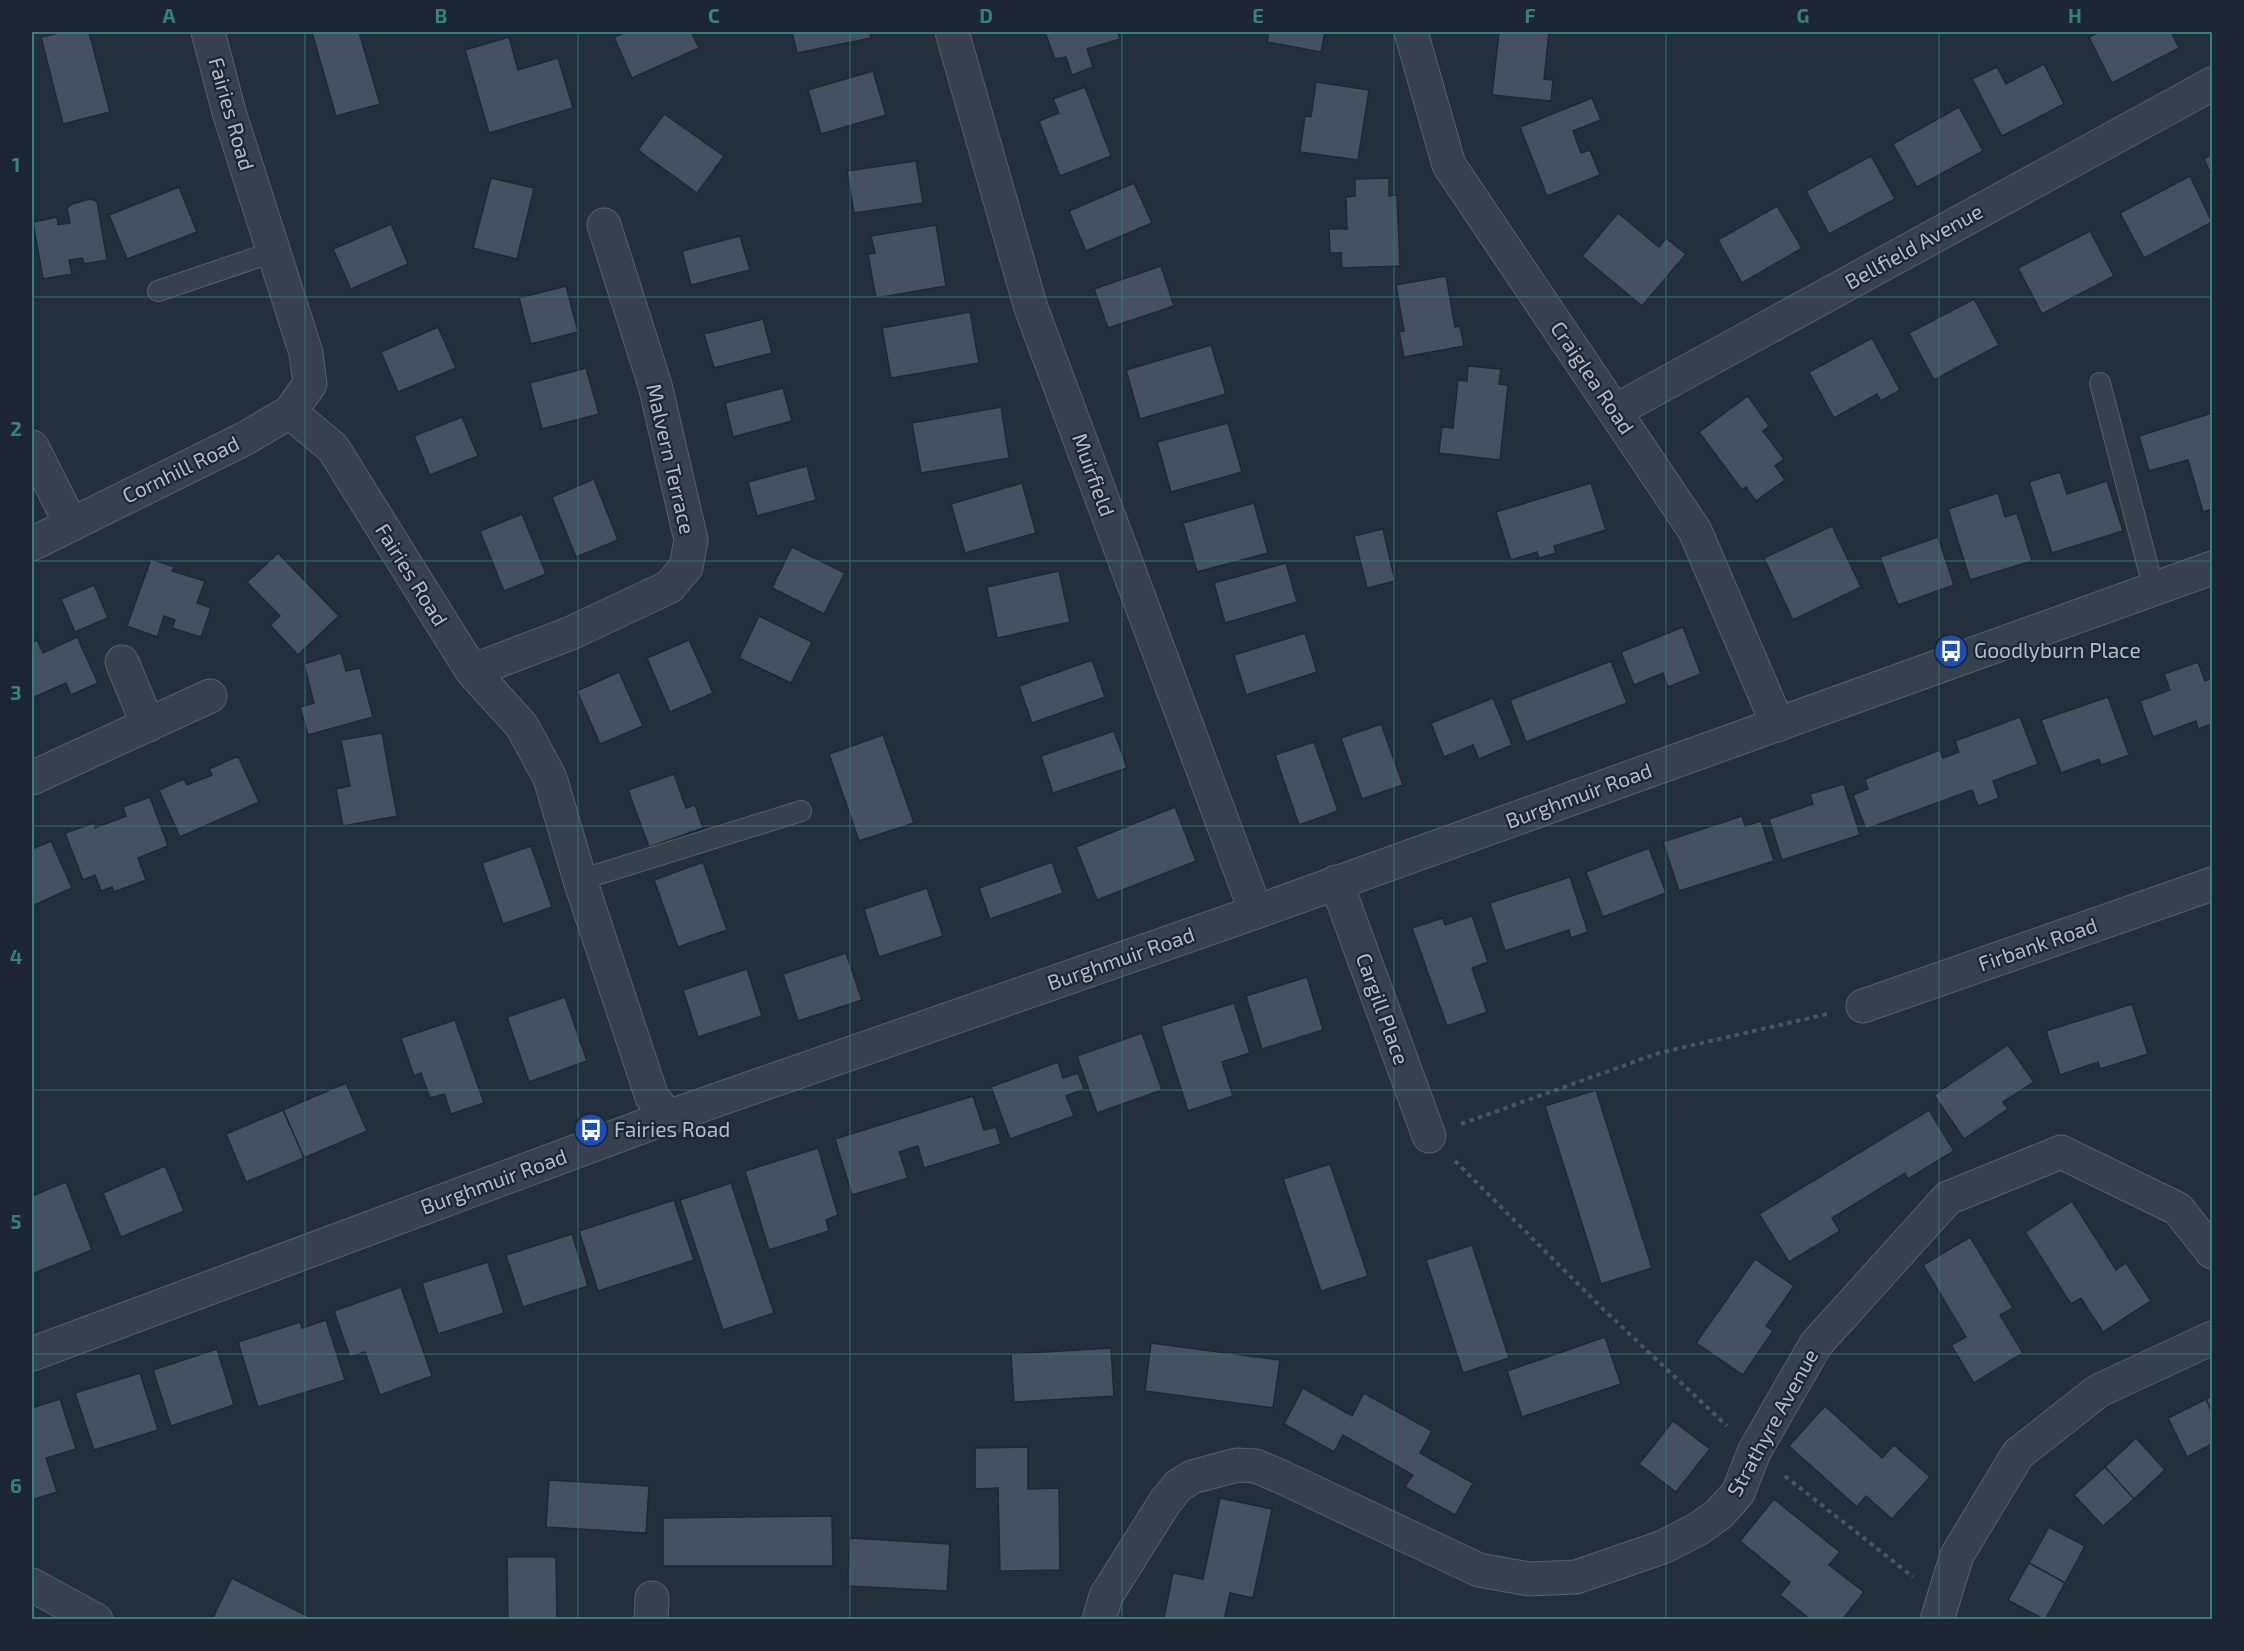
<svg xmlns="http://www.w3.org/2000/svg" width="2244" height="1651" font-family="'Exo 2',sans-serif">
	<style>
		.building { fill: #455162; stroke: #1f2835; stroke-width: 1.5 }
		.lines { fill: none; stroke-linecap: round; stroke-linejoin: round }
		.service-casing { stroke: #565f6c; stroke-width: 22 }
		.minor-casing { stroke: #565f6c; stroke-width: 35 }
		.tertiary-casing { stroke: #565f6c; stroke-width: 35 }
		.path { stroke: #44595c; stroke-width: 4; stroke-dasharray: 4.5 4.5; stroke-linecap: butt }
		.service { stroke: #38414e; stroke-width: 20 }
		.minor { stroke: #38414e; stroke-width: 33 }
		.tertiary { stroke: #38414e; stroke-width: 33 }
		.grid { fill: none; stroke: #308480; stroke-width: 1.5; stroke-opacity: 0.55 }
		.labels { text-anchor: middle; stroke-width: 4.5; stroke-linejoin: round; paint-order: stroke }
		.street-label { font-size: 21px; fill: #b4bcc9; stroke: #1d2633 }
		.poi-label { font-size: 21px; fill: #b4bcc9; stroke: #1d2633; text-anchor: start }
		.neatline { fill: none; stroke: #308480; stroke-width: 2 }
		.grid-label { font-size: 20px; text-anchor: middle; font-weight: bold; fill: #308480 }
	</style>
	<rect width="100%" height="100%" fill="#242f3e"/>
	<g class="building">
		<path d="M64,32H89L110,112L63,124L41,37Z"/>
		<path d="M312,32H359L380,104L336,116Z"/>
		<path d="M627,32H691L699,48L632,78L614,37Z"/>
		<path d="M792,32H870L871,38L797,53Z"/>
		<path d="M1045,32H1118L1120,39L1087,49L1093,67L1072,75L1066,57L1055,59Z"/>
		<path d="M1269,32H1325L1321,52L1267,42Z"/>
		<path d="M1499,32H1549L1544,79L1553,80L1551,101L1492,95Z"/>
		<path d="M2100,32H2171L2179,48L2112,83L2089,37Z"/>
		<path d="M509,37L518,70L558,58L573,108L489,133L465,50Z"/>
		<path d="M2044,64L2064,104L2002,136L1972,79L1997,67L2006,84Z"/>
		<path d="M873,71L886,115L821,134L808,90Z"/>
		<path d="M1316,82L1369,90L1358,160L1300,152L1305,116L1311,117Z"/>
		<path d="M1085,87L1111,156L1060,176L1039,121L1059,113L1053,99Z"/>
		<path d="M1592,98L1601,120L1573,131L1581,153L1590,150L1600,175L1547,196L1520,127Z"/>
		<path d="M1959,107L1983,151L1917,187L1893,144Z"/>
		<path d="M664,114L724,156L697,193L638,150Z"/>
		<path d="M2212,154V177L2204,159Z"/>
		<path d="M1871,156L1895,199L1829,234L1806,191Z"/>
		<path d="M916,161L923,203L854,213L847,171Z"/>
		<path d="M2190,176L2212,222L2144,258L2120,213Z"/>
		<path d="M491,178L534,188L517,259L473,248Z"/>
		<path d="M1389,178V196L1397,195L1400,266L1342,268L1341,253H1330L1329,229H1347L1346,197L1355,196V179Z"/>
		<path d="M1134,183L1152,223L1086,251L1069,211Z"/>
		<path d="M179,187L197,232L127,259L109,215Z"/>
		<path d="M90,199L97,201L107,260L84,264L82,258L69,260L72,274L43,279L33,222L57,217L58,225L70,223L67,208L72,204Z"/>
		<path d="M1777,206L1802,248L1742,283L1718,240Z"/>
		<path d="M1618,213L1659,247L1666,238L1686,254L1642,306L1582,256Z"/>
		<path d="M391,224L408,264L351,289L333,249Z"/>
		<path d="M936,225L946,286L876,298L868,254L875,253L871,236Z"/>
		<path d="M2090,231L2114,276L2042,314L2018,268Z"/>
		<path d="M740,236L750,270L691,285L682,251Z"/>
		<path d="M1161,266L1174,306L1108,328L1094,289Z"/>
		<path d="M1446,276L1455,327L1460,326L1464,346L1404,357L1399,332L1404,331L1396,285Z"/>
		<path d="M566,286L578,332L531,344L519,298Z"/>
		<path d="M1974,299L1999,345L1934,380L1909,333Z"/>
		<path d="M970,312L979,363L891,378L882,328Z"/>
		<path d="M763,319L772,353L714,368L704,334Z"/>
		<path d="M438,327L456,368L398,392L381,352Z"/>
		<path d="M1872,338L1900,390L1881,401L1877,394L1834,418L1809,372Z"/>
		<path d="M1211,345L1226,394L1140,419L1126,370Z"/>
		<path d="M1468,366L1501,369L1499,384L1508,385L1500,460L1439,453L1442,427L1453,428L1458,380L1467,381Z"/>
		<path d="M586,368L599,414L542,429L530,383Z"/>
		<path d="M783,388L792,421L733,437L725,403Z"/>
		<path d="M1748,396L1769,426L1763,431L1784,459L1775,466L1785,480L1756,501L1746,487L1742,490L1699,432Z"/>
		<path d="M1001,407L1009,458L921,473L912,423Z"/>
		<path d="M2212,413V509L2203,512L2188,460L2149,471L2139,436Z"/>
		<path d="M462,417L478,456L430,475L414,436Z"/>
		<path d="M1228,423L1242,472L1171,492L1157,442Z"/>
		<path d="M807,466L816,500L757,516L748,482Z"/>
		<path d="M2060,472L2067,494L2107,481L2123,531L2052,553L2029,482Z"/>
		<path d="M594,479L618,540L576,557L552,497Z"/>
		<path d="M1022,483L1036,533L965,553L951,504Z"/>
		<path d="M1591,483L1606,530L1554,546L1556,553L1539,558L1537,552L1511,560L1496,512Z"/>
		<path d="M1998,493L2005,517L2017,513L2032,561L1970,580L1948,509Z"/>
		<path d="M1254,503L1268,553L1197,572L1183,523Z"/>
		<path d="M522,514L546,574L504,591L480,531Z"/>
		<path d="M1832,526L1861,587L1793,620L1764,558Z"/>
		<path d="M1383,529L1395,581L1367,588L1354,536Z"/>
		<path d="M1938,537L1954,585L1898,605L1880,557Z"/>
		<path d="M792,547L845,573L824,614L772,588Z"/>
		<path d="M278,553L339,616L298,655L270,625L280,616L247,582Z"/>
		<path d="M151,559L174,567L172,571L205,581L197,603L211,608L201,637L172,628L175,620L164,616L157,637L127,626Z"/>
		<path d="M1286,563L1297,602L1225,623L1214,583Z"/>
		<path d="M1059,571L1070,622L997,638L987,587Z"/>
		<path d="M94,585L108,618L75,632L61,599Z"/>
		<path d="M759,616L812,642L791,683L739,658Z"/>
		<path d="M1683,627L1701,674L1668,687L1663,673L1634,685L1621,652Z"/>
		<path d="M1305,633L1317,672L1246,695L1234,655Z"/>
		<path d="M77,637L98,683L71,695L66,683L32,698V642L37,640L43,653Z"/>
		<path d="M689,640L713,693L670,712L647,658Z"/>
		<path d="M341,653L346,671L360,668L373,717L308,735L300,707L314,703L304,664Z"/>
		<path d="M1092,660L1105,697L1032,723L1019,686Z"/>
		<path d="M1611,661L1627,703L1526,742L1510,700Z"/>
		<path d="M2198,662L2205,681L2212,678V724L2198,729L2196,721L2153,737L2140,701L2170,690L2164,674Z"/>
		<path d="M619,672L643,726L600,744L577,691Z"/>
		<path d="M2108,697L2129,755L2101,765L2099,759L2061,773L2041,720Z"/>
		<path d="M1493,698L1512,745L1479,759L1473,745L1444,757L1431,723Z"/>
		<path d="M2020,717L2038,764L1993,781L1999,798L1978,806L1972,790L1866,829L1853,795L1868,789L1865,779L1940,750L1943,758L1959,752L1955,741Z"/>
		<path d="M1381,724L1403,785L1362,799L1341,738Z"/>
		<path d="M1114,731L1127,768L1053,793L1041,756Z"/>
		<path d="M382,733L397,816L343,826L336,789L350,786L341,740Z"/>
		<path d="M883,735L914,823L859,841L829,754Z"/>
		<path d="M1314,742L1338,811L1299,825L1275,755Z"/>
		<path d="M238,756L259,802L180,837L159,790L184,779L187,785L212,775L209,769Z"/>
		<path d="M674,774L686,808L695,805L703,828L649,847L628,790Z"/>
		<path d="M1844,784L1860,835L1782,860L1769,819L1813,804L1810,794Z"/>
		<path d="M150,797L168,846L138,858L146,880L114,892L112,887L101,891L95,875L83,880L65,833L94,823L95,828L126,816L123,807Z"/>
		<path d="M1175,807L1196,861L1097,900L1076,847Z"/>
		<path d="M1742,816L1745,826L1761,821L1774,861L1679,891L1663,842Z"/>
		<path d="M51,841L72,888L32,906V849Z"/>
		<path d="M531,846L552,907L503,924L482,863Z"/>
		<path d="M1649,848L1666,893L1603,917L1586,872Z"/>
		<path d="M703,862L727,930L678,947L654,880Z"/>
		<path d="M1052,862L1063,893L990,919L979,888Z"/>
		<path d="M1570,877L1588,932L1571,938L1569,930L1505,951L1490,903Z"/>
		<path d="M927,888L943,936L879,957L864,909Z"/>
		<path d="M1472,916L1488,962L1472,968L1487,1012L1447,1026L1412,928L1443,918L1445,925Z"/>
		<path d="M846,953L862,1000L798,1021L783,974Z"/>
		<path d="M747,969L762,1016L698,1037L683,990Z"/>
		<path d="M1307,977L1323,1030L1262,1049L1246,996Z"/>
		<path d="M565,997L587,1061L529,1082L507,1017Z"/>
		<path d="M1234,1003L1250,1053L1222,1062L1233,1096L1188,1111L1161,1026Z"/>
		<path d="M2132,1004L2148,1054L2100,1069L2098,1062L2060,1075L2046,1031Z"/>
		<path d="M455,1020L484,1103L451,1114L444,1094L430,1098L421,1073L414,1076L401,1038Z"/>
		<path d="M1142,1033L1162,1090L1097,1113L1077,1056Z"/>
		<path d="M2008,1045L2034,1082L2003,1102L2008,1109L1964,1139L1934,1095Z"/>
		<path d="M1058,1062L1063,1078L1078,1073L1084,1089L1066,1096L1074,1116L1010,1139L991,1087Z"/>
		<path d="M346,1083L367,1131L304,1158L283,1110Z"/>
		<path d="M1596,1090L1652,1268L1601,1284L1545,1106Z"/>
		<path d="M973,1096L984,1130L996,1127L1001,1144L924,1168L918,1146L899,1152L908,1178L852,1195L835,1139Z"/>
		<path d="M283,1110L304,1158L246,1182L226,1134Z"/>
		<path d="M1929,1110L1954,1151L1908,1179L1905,1173L1832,1218L1840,1231L1789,1262L1759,1214Z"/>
		<path d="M818,1148L838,1215L826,1220L829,1231L769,1250L745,1171Z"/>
		<path d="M1330,1164L1368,1276L1321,1291L1283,1179Z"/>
		<path d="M165,1166L184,1211L121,1237L103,1193Z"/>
		<path d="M66,1182L92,1250L32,1274V1196Z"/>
		<path d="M731,1183L774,1313L723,1330L680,1200Z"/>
		<path d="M674,1200L694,1260L598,1291L579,1231Z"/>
		<path d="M2072,1201L2116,1270L2126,1263L2151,1301L2103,1332L2081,1298L2071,1304L2025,1232Z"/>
		<path d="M572,1234L588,1286L523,1307L506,1255Z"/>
		<path d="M1970,1237L2013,1308L2000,1315L2023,1353L1974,1383L1951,1345L1966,1337L1923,1265Z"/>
		<path d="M1472,1245L1509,1358L1463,1373L1426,1260Z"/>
		<path d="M1755,1259L1794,1286L1766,1326L1773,1331L1743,1375L1696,1343Z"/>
		<path d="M488,1262L504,1313L438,1334L422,1283Z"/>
		<path d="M401,1287L432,1376L380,1395L365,1352L350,1357L334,1311Z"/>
		<path d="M326,1320L345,1380L258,1407L238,1342L300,1322L302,1328Z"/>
		<path d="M1605,1337L1621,1384L1522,1417L1507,1371Z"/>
		<path d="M1151,1343L1280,1360L1273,1408L1145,1391Z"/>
		<path d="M1111,1348L1114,1396L1014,1402L1011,1354Z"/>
		<path d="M217,1349L234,1405L171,1426L153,1370Z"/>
		<path d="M140,1373L158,1430L94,1450L75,1393Z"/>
		<path d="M1303,1388L1352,1416L1364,1393L1432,1431L1420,1453L1473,1483L1455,1515L1405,1487L1413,1475L1343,1435L1334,1452L1284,1424Z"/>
		<path d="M2212,1396V1413L2206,1399Z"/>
		<path d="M60,1399L76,1449L46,1458L57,1492L32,1500V1408Z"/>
		<path d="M2206,1399L2212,1413V1444L2187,1457L2168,1418Z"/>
		<path d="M1825,1406L1882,1458L1894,1445L1930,1477L1892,1519L1866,1496L1857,1507L1789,1446Z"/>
		<path d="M1673,1421L1710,1449L1676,1492L1639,1464Z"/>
		<path d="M2136,1438L2165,1470L2134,1499L2105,1467Z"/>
		<path d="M1028,1447V1489L1059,1488L1060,1570L1000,1571L998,1488L975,1489V1448Z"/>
		<path d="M2105,1467L2134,1499L2103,1526L2074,1495Z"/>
		<path d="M549,1480L649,1486L646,1533L546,1527Z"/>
		<path d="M1220,1498L1272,1509L1253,1598L1230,1593L1224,1620L1164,1618L1173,1573L1203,1579Z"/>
		<path d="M1774,1499L1840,1552L1829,1565L1864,1592L1842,1620H1811L1780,1595L1790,1582L1740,1541Z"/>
		<path d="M832,1516L833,1566H663V1518Z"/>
		<path d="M2049,1527L2085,1546L2065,1583L2029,1563Z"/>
		<path d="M850,1538L950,1544L947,1591L848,1586Z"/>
		<path d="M507,1557H556L557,1620H508Z"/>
		<path d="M2029,1563L2065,1583L2045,1620L2008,1600Z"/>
		<path d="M232,1578L315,1620L213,1618Z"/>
	</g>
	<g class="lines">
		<defs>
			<g id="service">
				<path d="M158,291L273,252"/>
				<path d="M2100,383L2154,590"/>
				<path d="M580,880L801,811"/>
			</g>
			<g id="minor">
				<path d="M208,32L229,112L306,353L310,384L290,412L333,448L472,671L522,726L550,778L580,880L652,1097L668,1117"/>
				<path d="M952,32L1031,308L1256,912"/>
				<path d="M1411,32L1449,165L1695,531L1778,725"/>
				<path d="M1615,411L2212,84"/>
				<path d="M32,447L71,524"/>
				<path d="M32,544L244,439L290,412"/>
				<path d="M122,662L148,725"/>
				<path d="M472,671L571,633L669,587L686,567L691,540L655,385L604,225"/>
				<path d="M32,778L210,696"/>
				<path d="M1336,882L1429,1136"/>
				<path d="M1863,1006L2212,884"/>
				<path d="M32,1585L96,1620"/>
				<path d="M651,1620L652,1598"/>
				<path d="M1099,1620L1106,1596L1165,1502L1178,1486L1192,1477L1237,1465L1256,1466L1284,1478L1479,1570L1529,1579L1576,1577L1663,1547L1698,1529L1719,1514L1738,1493L1754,1452L1816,1344L1948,1198L2061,1152L2178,1209L2212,1252"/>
				<path d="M1937,1620L1957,1555L2018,1454L2098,1391L2212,1338"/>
			</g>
			<path id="tertiary" d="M32,1354L668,1117L1256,912L2212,568"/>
		</defs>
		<use href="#service" class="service-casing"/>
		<use href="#minor" class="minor-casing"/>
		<use href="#tertiary" class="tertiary-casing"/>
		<g class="path">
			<path d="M1461,1124L1659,1053L1827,1014"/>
			<path d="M1455,1161L1604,1310L1727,1426"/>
			<path d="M1785,1476L1913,1577"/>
		</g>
		<use href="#service" class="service"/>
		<use href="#minor" class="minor"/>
		<use href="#tertiary" class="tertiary"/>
	</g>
	<path class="grid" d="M305,32V1620M578,32V1620M850,32V1620M1122,32V1620M1394,32V1620M1666,32V1620M1939,32V1620M32,297H2212M32,561H2212M32,826H2212M32,1090H2212M32,1354H2212"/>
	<defs>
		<symbol id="bus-disc" viewBox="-11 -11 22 22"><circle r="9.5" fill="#1a4fb4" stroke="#1d2633"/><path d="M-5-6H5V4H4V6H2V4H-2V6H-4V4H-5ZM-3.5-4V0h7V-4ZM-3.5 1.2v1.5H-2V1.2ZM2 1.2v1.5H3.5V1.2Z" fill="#fff"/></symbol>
	</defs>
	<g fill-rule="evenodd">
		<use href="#bus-disc" x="1932" y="632" width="38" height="38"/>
		<use href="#bus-disc" x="572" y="1111" width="38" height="38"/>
	</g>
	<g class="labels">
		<g class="street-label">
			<text transform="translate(231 114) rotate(74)" y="7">Fairies Road</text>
			<text transform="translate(1914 247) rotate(-29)" y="7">Bellfield Avenue</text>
			<text transform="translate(1592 378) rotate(56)" y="7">Craiglea Road</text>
			<text transform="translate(670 459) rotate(77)" y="7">Malvern Terrace</text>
			<text transform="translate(181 470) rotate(-26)" y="7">Cornhill Road</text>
			<text transform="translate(1093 475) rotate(70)" y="7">Muirfield</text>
			<text transform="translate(411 575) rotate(58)" y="7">Fairies Road</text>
			<text transform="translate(1579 796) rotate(-20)" y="7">Burghmuir Road</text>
			<text transform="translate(2038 945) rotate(-19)" y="7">Firbank Road</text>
			<text transform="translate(1121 959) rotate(-19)" y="7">Burghmuir Road</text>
			<text transform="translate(1382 1009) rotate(70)" y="7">Cargill Place</text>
			<text transform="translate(494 1182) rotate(-20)" y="7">Burghmuir Road</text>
			<text transform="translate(1773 1423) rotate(-61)" y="7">Strathyre Avenue</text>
		</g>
		<g class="poi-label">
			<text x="1974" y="658">Goodlyburn Place</text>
			<text x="614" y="1137">Fairies Road</text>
		</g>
	</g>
	<rect width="2244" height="1651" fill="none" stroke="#1d2633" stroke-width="66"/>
	<rect x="33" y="33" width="2178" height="1585" class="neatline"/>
	<g class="grid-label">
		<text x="169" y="23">A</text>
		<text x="441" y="23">B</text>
		<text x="714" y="23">C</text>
		<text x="986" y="23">D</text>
		<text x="1258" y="23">E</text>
		<text x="1530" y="23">F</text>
		<text x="1803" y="23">G</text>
		<text x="2075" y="23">H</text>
		<text x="16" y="172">1</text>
		<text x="16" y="436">2</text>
		<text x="16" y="700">3</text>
		<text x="16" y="964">4</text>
		<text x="16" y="1229">5</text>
		<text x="16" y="1493">6</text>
	</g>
</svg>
